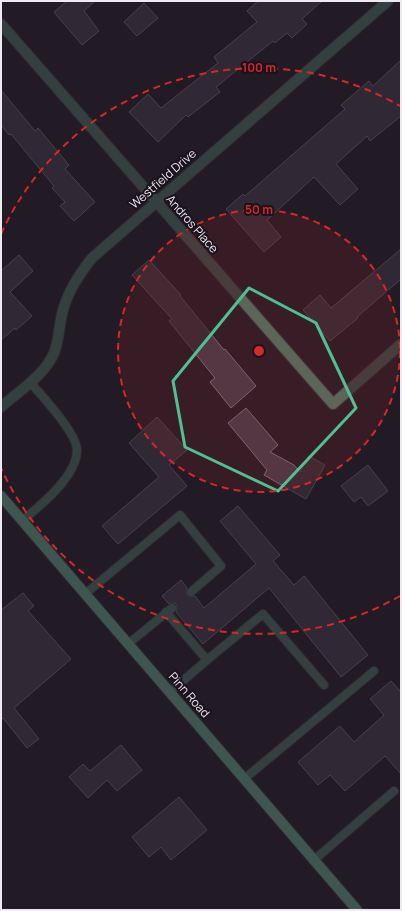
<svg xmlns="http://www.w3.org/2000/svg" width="402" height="911" font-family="Manrope,sans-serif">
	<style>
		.building { fill: #423946; stroke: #756b7a }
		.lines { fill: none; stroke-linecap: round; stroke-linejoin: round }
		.lane-casing { stroke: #403943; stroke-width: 10 }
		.street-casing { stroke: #403943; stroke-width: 12 }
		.secondary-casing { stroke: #403943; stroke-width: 12 }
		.lane { stroke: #4a6e5f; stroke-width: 8 }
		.street { stroke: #4a6e5f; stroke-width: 10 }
		.secondary { stroke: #609c84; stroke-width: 10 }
		.marked { fill: none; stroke: #3dd4a3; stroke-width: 3; stroke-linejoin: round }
		.ring { fill: none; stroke: #d62828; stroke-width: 2; stroke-dasharray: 7 5 }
		.labels { text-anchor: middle; stroke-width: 4; stroke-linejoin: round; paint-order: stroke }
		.street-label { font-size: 12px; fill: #efeaf2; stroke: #1a121d }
		.centre { fill: #d62828; stroke: #1a121d; stroke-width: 2 }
		.ring-label { font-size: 12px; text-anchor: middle; font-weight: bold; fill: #d62828; stroke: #1a121d; stroke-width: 4; stroke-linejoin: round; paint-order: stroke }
	</style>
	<rect width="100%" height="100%" fill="#231c27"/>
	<g class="building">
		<path d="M67,1H95L84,11L99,31L82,45L54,12Z"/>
		<path d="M258,1H322L302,19L307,24L292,38L287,33L275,43L273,41L216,87L220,92L188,117L186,115L158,142L129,112L148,94L161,108L218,63L214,57L257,22L247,11Z"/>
		<path d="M144,3L158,18L137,36L124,22Z"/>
		<path d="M401,60V116L370,141L367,136L336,164L358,189L340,205L314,177L267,220L281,237L264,252L226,209L243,194L245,196L345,109L341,105L369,81L373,86Z"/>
		<path d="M1,90L35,131L38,128L69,165L65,169L95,202L74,221L60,206L65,202L52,188L54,186L11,134L9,135L1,125Z"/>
		<path d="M401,249V279L357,317L358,318L330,341L303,310L320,295L331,308Z"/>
		<path d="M19,255L33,271L10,292L32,316L16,330L15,328L1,340V271Z"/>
		<path d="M149,260L181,295L180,296L224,350L225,349L256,386L231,408L210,382L215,378L169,321L172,319L132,275Z"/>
		<path d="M246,408L278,445L270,452L294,465L300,472L309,456L325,465L306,499L264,475L267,470L228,423Z"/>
		<path d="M157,417L187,450L169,465L187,486L118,544L102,526L159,477L129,443Z"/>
		<path d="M368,465L388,491L368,506L361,497L354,502L341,486Z"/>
		<path d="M238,506L280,555L273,561L294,585L304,576L368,655L341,677L269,588L203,644L176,612L177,608L176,604L172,603L169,604L162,596L181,580L187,588L186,591L187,595L190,597L195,596L204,608L256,564L220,521Z"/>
		<path d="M23,593L34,606L28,611L71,659L14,708L39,739L27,748L3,718L1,720V610Z"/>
		<path d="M391,681L401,692V774L385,756L345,791L330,775L318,785L298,762L340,726L354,742L384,715L370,699Z"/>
		<path d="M121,745L142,770L117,791L107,780L88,798L69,777L83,764L90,771Z"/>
		<path d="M179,797L207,830L171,860L161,847L149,857L132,837Z"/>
	</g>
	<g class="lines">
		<defs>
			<g id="lane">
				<path d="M22,521C41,505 77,476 77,450C76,432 42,396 30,382"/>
				<path d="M85,594L180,515L221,566L191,592"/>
				<path d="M166,612L207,660L263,614L324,685"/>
				<path d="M128,644L172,608"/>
				<path d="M170,692L207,660"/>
				<path d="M244,779L374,671"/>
				<path d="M314,860L394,791"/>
			</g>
			<g id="street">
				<path d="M1,24L333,404L401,344"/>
				<path d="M1,407C19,391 44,376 54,353C59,341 59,326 62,314C67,292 79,275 92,258L388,1"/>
			</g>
			<path id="secondary" d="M1,496L357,910"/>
		</defs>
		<use href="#lane" class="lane-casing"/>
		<use href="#street" class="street-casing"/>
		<use href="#secondary" class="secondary-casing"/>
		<use href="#lane" class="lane"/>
		<use href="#street" class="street"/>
		<use href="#secondary" class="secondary"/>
	</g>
	<path d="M0 0H402V911H0ZM249,288L316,323L356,408L278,491L185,447L173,381Z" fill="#231c27" fill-opacity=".55" fill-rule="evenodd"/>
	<path class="marked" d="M249,288L316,323L356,408L278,491L185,447L173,381Z"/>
	<circle cx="259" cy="351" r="141" fill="#d62828" fill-opacity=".12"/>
	<g class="ring">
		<circle cx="259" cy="351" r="141"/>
		<path d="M400 596A283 283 0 0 1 1 468M1 234A283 283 0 0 1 400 106"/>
	</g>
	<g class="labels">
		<g class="street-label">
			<text transform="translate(163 179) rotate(-41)" y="4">Westfield Drive</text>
			<text transform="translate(192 224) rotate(49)" y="4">Andros Place</text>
			<text transform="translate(189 695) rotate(49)" y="4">Pinn Road</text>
		</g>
	</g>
	<circle cx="259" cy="351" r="6" class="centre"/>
	<g class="ring-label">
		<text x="259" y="72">100 m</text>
		<text x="259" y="214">50 m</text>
	</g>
	<rect width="402" height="911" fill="none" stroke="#efeaf2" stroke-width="4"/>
</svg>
